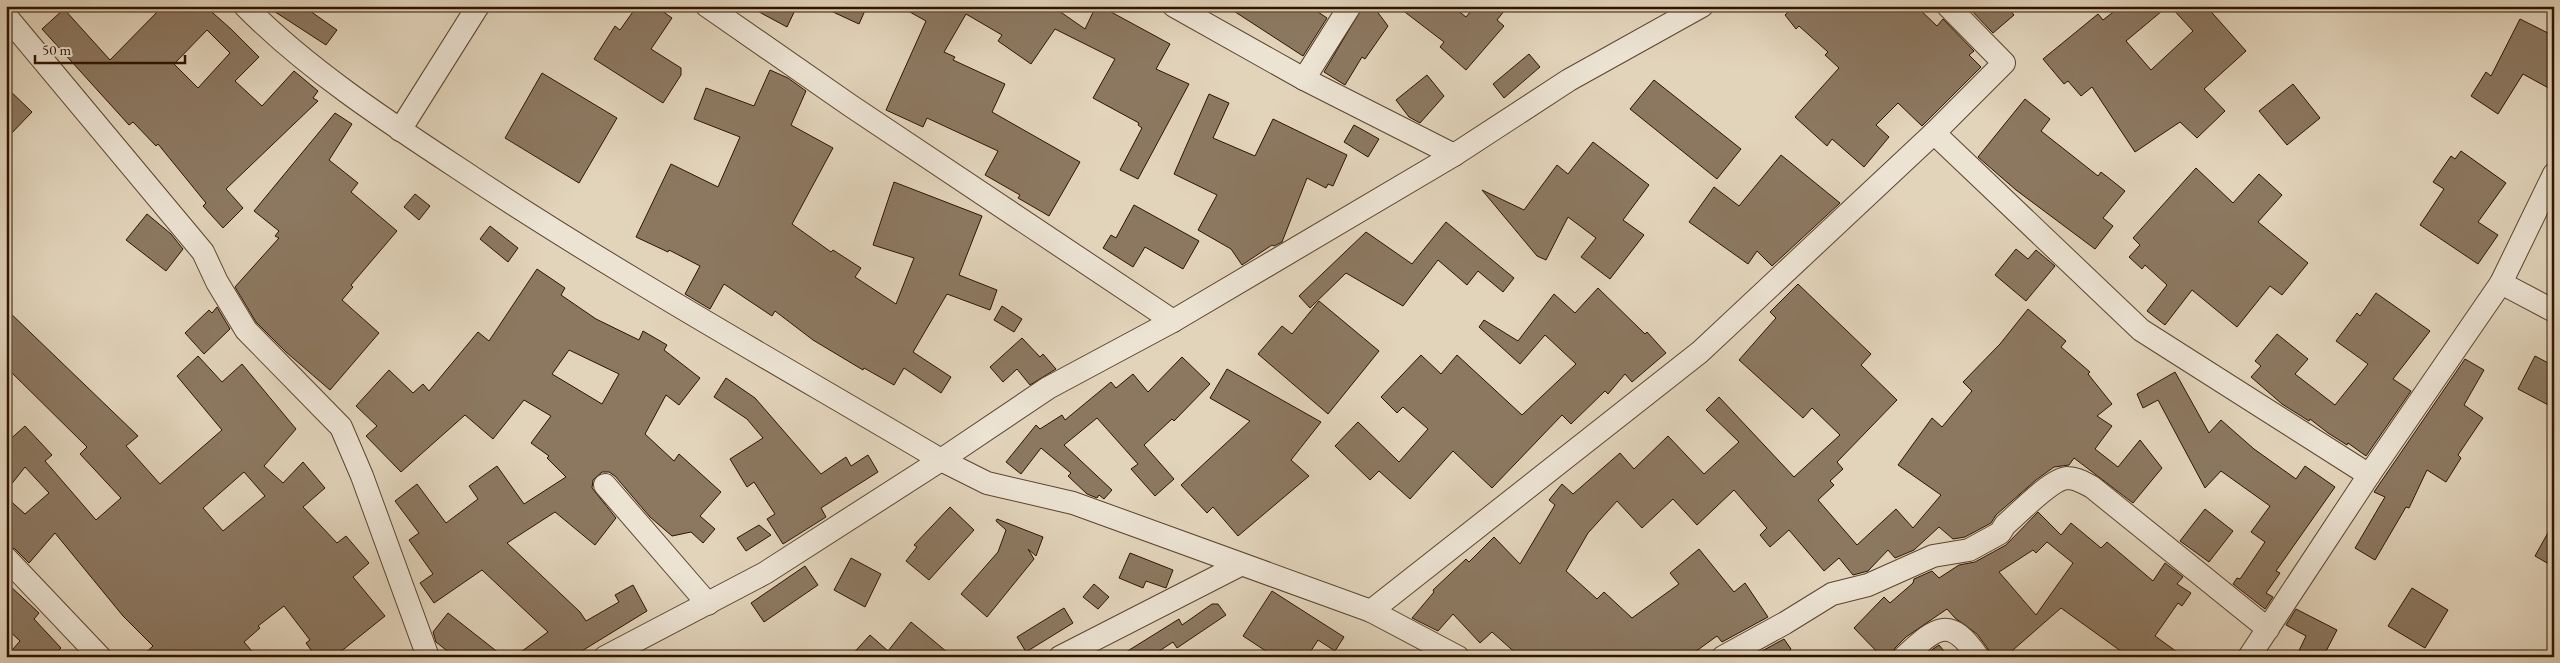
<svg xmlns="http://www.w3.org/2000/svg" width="2560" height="663" font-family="'EB Garamond',serif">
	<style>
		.building { fill: #8c7861; stroke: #2e1400; fill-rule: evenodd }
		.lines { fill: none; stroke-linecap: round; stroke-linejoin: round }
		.minor-casing { stroke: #5b442f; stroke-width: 24 }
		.minor { stroke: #ece3d3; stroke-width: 22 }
	</style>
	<rect width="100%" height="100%" fill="#e2d4bb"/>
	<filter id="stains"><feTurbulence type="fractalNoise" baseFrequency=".004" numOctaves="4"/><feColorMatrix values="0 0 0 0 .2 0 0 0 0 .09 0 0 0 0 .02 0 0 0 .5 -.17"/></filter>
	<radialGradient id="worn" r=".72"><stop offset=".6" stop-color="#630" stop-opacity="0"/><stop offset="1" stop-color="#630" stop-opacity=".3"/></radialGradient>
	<g class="building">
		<path d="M163,6H205L231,29L259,57L235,81L262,106L294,71L318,91L313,98L318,101L226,189L243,208L223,228L203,206L206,203L158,144L156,146L133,122L129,125L42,29L64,9L110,60ZM207,30L230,53L198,88L174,64Z"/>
		<path d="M266,6H303L337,30L326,45Z"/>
		<path d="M637,6H655L672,18L651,49L681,68V75L663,103L594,59L615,26L620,30Z"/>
		<path d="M748,6H797L787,27Z"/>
		<path d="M820,6H867L859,24Z"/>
		<path d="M899,6H1052L1085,29L1096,6H1100L1170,44L1156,69L1189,84L1138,179L1120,170L1142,128L1138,125L1139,123L1093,98L1115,59L1055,29L1031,64L998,41L1002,35L966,14L944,52L955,57L953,60L1005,84L992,112L1080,162L1049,216L1018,198L1020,195L985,175L998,151L927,118L923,127L886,110L926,21Z"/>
		<path d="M1226,6H1309L1327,18L1303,56Z"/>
		<path d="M1363,6H1373L1388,26L1365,59L1362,57L1345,85L1324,72Z"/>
		<path d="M1397,6H1452L1466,17L1475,6H1508L1497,20L1504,26L1466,70L1440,47L1444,42Z"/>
		<path d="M1795,6H1916L1937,26L1943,19L1974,51L1969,55L1981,67L1922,126L1898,103L1876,125L1889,137L1864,167L1832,139L1827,146L1795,117L1839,68L1825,55L1828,52L1799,26L1796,29L1785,15Z"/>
		<path d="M1967,6H2006L2014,15L1993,33Z"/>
		<path d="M2121,6H2168L2126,41L2151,70L2193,31L2170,6H2206L2246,51L2204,89L2225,111L2197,138L2180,122L2135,152L2092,87L2081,96L2068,81L2064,84L2043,59L2098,14L2103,20Z"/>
		<path d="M2520,19L2554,36V91L2523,74L2498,114L2471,96L2486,72L2491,76Z"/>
		<path d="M1529,54L1540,67L1504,98L1493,84Z"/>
		<path d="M770,70L788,78L806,91L791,125L833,148L792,224L831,252L833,250L861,268L855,277L896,304L914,258L873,245L894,182L982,216L959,275L997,290L990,310L947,294L913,352L951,377L941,393L904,368L894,385L864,368L863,370L813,340L775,311L772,316L724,284L710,309L685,294L700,266L669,250L668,252L636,237L671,164L718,187L740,137L694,119L706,88L754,106Z"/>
		<path d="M542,73L617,118L579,183L505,138Z"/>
		<path d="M1427,75L1444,96L1420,123L1409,117L1396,100Z"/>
		<path d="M1654,80L1741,149L1717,179L1630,109Z"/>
		<path d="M2293,84L2320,118L2287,145L2259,111Z"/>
		<path d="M6,87L32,112L6,139Z"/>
		<path d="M1209,94L1229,103L1213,138L1255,156L1273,119L1347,155L1333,186L1328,184L1326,188L1307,178L1282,242L1274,246L1272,245L1242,265L1231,249L1198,230L1217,195L1174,174Z"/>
		<path d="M2025,99L2050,119L2041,131L2098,176L2101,172L2125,191L2103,218L2113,226L2095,249L2016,190L1978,157Z"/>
		<path d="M335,113L352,124L329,160L358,183L351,192L397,231L351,285L353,287L342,300L379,333L330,390L286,352L256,322L235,287L279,238L275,236L279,231L254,211Z"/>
		<path d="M1354,125L1379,139L1368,157L1344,142Z"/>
		<path d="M1593,142L1649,185L1623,220L1644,235L1610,279L1581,257L1596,238L1568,217L1546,260L1537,256L1482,190L1524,210L1557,165L1568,174Z"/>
		<path d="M2461,151L2506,183L2478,222L2498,235L2478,264L2420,225L2444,189L2433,182L2451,156L2455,159Z"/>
		<path d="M1781,155L1840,203L1772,266L1757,251L1748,264L1689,222L1714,187L1739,206Z"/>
		<path d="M2196,168L2233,203L2259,174L2282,195L2258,222L2308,263L2282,295L2270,286L2237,327L2192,290L2165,325L2147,311L2167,285L2145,265L2142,269L2129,257L2140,245L2133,238Z"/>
		<path d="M415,194L430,206L419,220L404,207Z"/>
		<path d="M1134,205L1199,241L1183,269L1145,247L1133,267L1103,248L1111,235L1116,238Z"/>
		<path d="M147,214L171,234L183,249L166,271L126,240Z"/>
		<path d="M1446,222L1514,278L1503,292L1478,271L1467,285L1438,260L1403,306L1346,273L1310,308L1299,296L1366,232L1412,264Z"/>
		<path d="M490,226L518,248L508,262L480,239Z"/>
		<path d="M2016,249L2028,259L2036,250L2055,266L2026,301L1995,275Z"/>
		<path d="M537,269L565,288L561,295L596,319L639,340L643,331L667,345L664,350L700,378L679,405L666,395L645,434L674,461L679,454L721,492L700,516L715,529L703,543L691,532L672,536L650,517L615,476L609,472H602L593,480L592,488L616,518L595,545L555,512L507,543L580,612L586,621L619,602L615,595L633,585L647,611L572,657H514L548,632L482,570L434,603L420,583L433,574L409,540L419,533L395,501L417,484L446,523L478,499L469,486L497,466L524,504L566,477L547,458L549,456L531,443L551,416L524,400L493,439L465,415L401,472L366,436L377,426L356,406L389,370L413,393L423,384L429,391L478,332L489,341ZM569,350L619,374L602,404L552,374Z"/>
		<path d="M1798,284L1871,354L1861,365L1897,400L1837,462L1843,469L1830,481L1834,485L1818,500L1857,545L1896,509L1913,528L1941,495L1898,465L1932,418L1942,427L1972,391L1963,382L2000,344L2028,309L2066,341L2061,347L2090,372L2088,374L2112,404L2097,416L2112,426L2095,449L2118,467L2140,440L2162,468L2133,503L2074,458L2069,465L2054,467L2036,480L1996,515L1991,523L1965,537L1953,539L1939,527L1914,550L1895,558L1888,550L1868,571L1853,575L1839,558L1824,571L1789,530L1770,547L1760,535L1767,528L1734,490L1697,525L1673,499L1642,528L1617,501L1588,533L1566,571L1597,599L1604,592L1632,618L1679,584L1670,573L1699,549L1734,592L1745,583L1768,617L1722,642L1717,636L1688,657H1520L1492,632L1480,643L1453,614L1438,631L1412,618L1434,592L1433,590L1466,559L1469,562L1494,537L1520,564L1555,505L1549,500L1562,484L1573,494L1620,453L1634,469L1668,436L1704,474L1739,442L1706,410L1719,397L1794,477L1840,435L1812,408L1803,418L1739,360L1776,318L1770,312Z"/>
		<path d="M1598,288L1645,334L1647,332L1666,353L1632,382L1625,374L1608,394L1605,391L1571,424L1562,415L1492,488L1453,451L1410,499L1379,471L1370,480L1335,446L1358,422L1399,462L1428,429L1403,407L1397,413L1381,397L1421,355L1441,374L1457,355L1522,415L1576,364L1545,335L1520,364L1479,327L1484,320L1518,341L1554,294L1575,313Z"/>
		<path d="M2376,293L2430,331L2393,379L2411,391L2366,456L2348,443L2347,445L2328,433L2310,419L2309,421L2282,404L2251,377L2261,366L2255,361L2277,334L2308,359L2295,374L2335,405L2368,364L2336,341L2357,313L2360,316Z"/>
		<path d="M1319,301L1379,351L1328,414L1258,354L1282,326L1292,334Z"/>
		<path d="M1002,306L1022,319L1014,332L994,320Z"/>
		<path d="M217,307L230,329L204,354L185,333L209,310L212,313Z"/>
		<path d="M6,309L138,436L126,446L160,484L222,430L177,376L198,356L222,382L242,364L296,429L264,466L283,483L303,462L325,488L303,507L337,543L346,536L369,563L353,577L385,616L334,657H316L306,643L310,640L284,606L258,626L260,628L244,642L257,657H141L153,646L123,616L55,533L29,563L15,549L6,545V497L25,514L49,493L25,467L6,491V443L25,426L52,455L45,461L96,520L121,498L80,454L87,447L6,367ZM244,472L265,496L223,531L203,508Z"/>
		<path d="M1022,338L1040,357L1043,354L1056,369L1030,385L1017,369L1003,382L990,367Z"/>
		<path d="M2535,356L2554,366V408L2518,389Z"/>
		<path d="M1182,357L1210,384L1174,421L1172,419L1144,445L1174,479L1155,496L1131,469L1138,464L1097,418L1064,445L1112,490L1104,499L1099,495L1097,498L1087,494L1068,476L1071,473L1041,448L1021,474L1006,462L1036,425L1040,429L1062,415L1065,420L1111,382L1116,388L1133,374L1148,392Z"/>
		<path d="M2465,359L2484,370L2464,405L2483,418L2458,455L2461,458L2446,482L2427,470L2409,508L2406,507L2375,560L2355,548L2385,497L2374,492Z"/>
		<path d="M1227,369L1321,422L1291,460L1309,476L1238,536L1213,507L1207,513L1181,485L1250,421L1210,398Z"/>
		<path d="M2175,372L2209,433L2221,420L2254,449L2296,479L2305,466L2335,487L2276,571L2280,573L2266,593L2273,597L2265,609L2233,584L2237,578L2240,579L2265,542L2251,532L2270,506L2221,471L2205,488L2158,400L2143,408L2137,394Z"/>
		<path d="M726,378L755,398L821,474L846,457L851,466L868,455L878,472L821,508L826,517L783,544L767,519L775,514L754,482L747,487L730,459L763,438L747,419L714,397Z"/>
		<path d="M950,507L974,530L929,580L906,561L917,547L914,545Z"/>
		<path d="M2205,509L2233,531L2209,562L2180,541Z"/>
		<path d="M2038,512L2061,535L2071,523L2101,548L2107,542L2153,581L2165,563L2183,577L2177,584L2191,593L2182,606L2178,603L2155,636L2184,657H2129L2061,608L2005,657H1991L1988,649L1977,634L1955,618L1947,609L1906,637L1895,648L1891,657H1882L1854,628L1884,597L1890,603L1913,583L1914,579L1932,571L1939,578L1959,565L1975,562L2006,545ZM2047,542L2073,563L2036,615L1999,572L2033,550L2036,553Z"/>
		<path d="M997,519L1043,537L1036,556L1028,549L1034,559L987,617L961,594L998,552L1006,530L996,521Z"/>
		<path d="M2554,522V567L2535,556Z"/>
		<path d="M759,525L771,535L746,551L737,538Z"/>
		<path d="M1130,553L1173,570L1166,588L1146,581L1143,588L1119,578Z"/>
		<path d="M851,558L881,574L865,607L834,590Z"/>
		<path d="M805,566L818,585L764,622L751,603Z"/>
		<path d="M6,577L11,582L9,585L39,613L34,619L61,648L52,657H6L20,641L6,628Z"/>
		<path d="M1094,584L1109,597L1098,609L1083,597Z"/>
		<path d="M2412,588L2448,610L2425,648L2388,626Z"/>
		<path d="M1272,591L1344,637L1335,651L1318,640L1307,657H1275L1243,636Z"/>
		<path d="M1212,604H1218L1226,615L1177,648L1173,642L1150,657H1118L1179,619L1182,625Z"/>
		<path d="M1064,608L1073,623L1026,652L1017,637Z"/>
		<path d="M2296,609L2337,630L2323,657H2296L2306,636L2286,625Z"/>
		<path d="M448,613L504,657H455L436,642L433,632Z"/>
		<path d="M911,622L953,657H850L870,635L888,651Z"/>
		<path d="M1784,639L1791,649L1784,657H1751Z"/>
		<path d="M1939,645L1949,657H1924L1933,649Z"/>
	</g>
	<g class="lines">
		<defs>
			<g id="minor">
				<path d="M245,6C306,68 385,120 458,168C614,272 779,364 941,460L987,483L1073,503L1371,611L1458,657"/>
				<path d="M707,6L851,106L1173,321"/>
				<path d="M1174,6L1304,79L1454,155"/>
				<path d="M6,16L203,252L217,282L246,330L341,427L362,476L428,657"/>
				<path d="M1304,79L1350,6"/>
				<path d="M400,130L478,6"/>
				<path d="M1934,133L2141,330L2369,475"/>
				<path d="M2501,283L2554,311"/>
				<path d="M605,485L708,604"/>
				<path d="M6,558L100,657"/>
				<path d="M1371,611L1700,352L1934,133L2004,63L1948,6"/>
				<path d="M605,657L765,573L941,460L1048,388L1173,321L1454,155L1569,80L1702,6"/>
				<path d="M1060,657L1240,565"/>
				<path d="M1723,657L1785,623L1832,594L1868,585L1933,556L1969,550L2000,533L2005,525C2018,514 2051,479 2067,478C2077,478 2084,483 2092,487L2268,629"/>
				<path d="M1904,657C1936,628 1949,614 1978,657"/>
				<path d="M2249,657L2369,475L2501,283L2554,174"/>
			</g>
		</defs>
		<use href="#minor" class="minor-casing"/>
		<use href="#minor" class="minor"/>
	</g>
	<rect width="2560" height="663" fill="none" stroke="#e2d4bb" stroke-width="25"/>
	<rect x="8" y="8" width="2545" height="648" fill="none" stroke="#2e1400" stroke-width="2.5"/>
	<rect x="12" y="12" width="2535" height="638" fill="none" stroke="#2e1400"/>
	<path d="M35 55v8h150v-8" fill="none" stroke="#2e1400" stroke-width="2.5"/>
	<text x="42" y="55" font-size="15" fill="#2e1400" stroke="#ece3d3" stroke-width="4" paint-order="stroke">50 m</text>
	<rect width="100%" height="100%" filter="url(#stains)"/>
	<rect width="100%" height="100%" fill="url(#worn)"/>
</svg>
